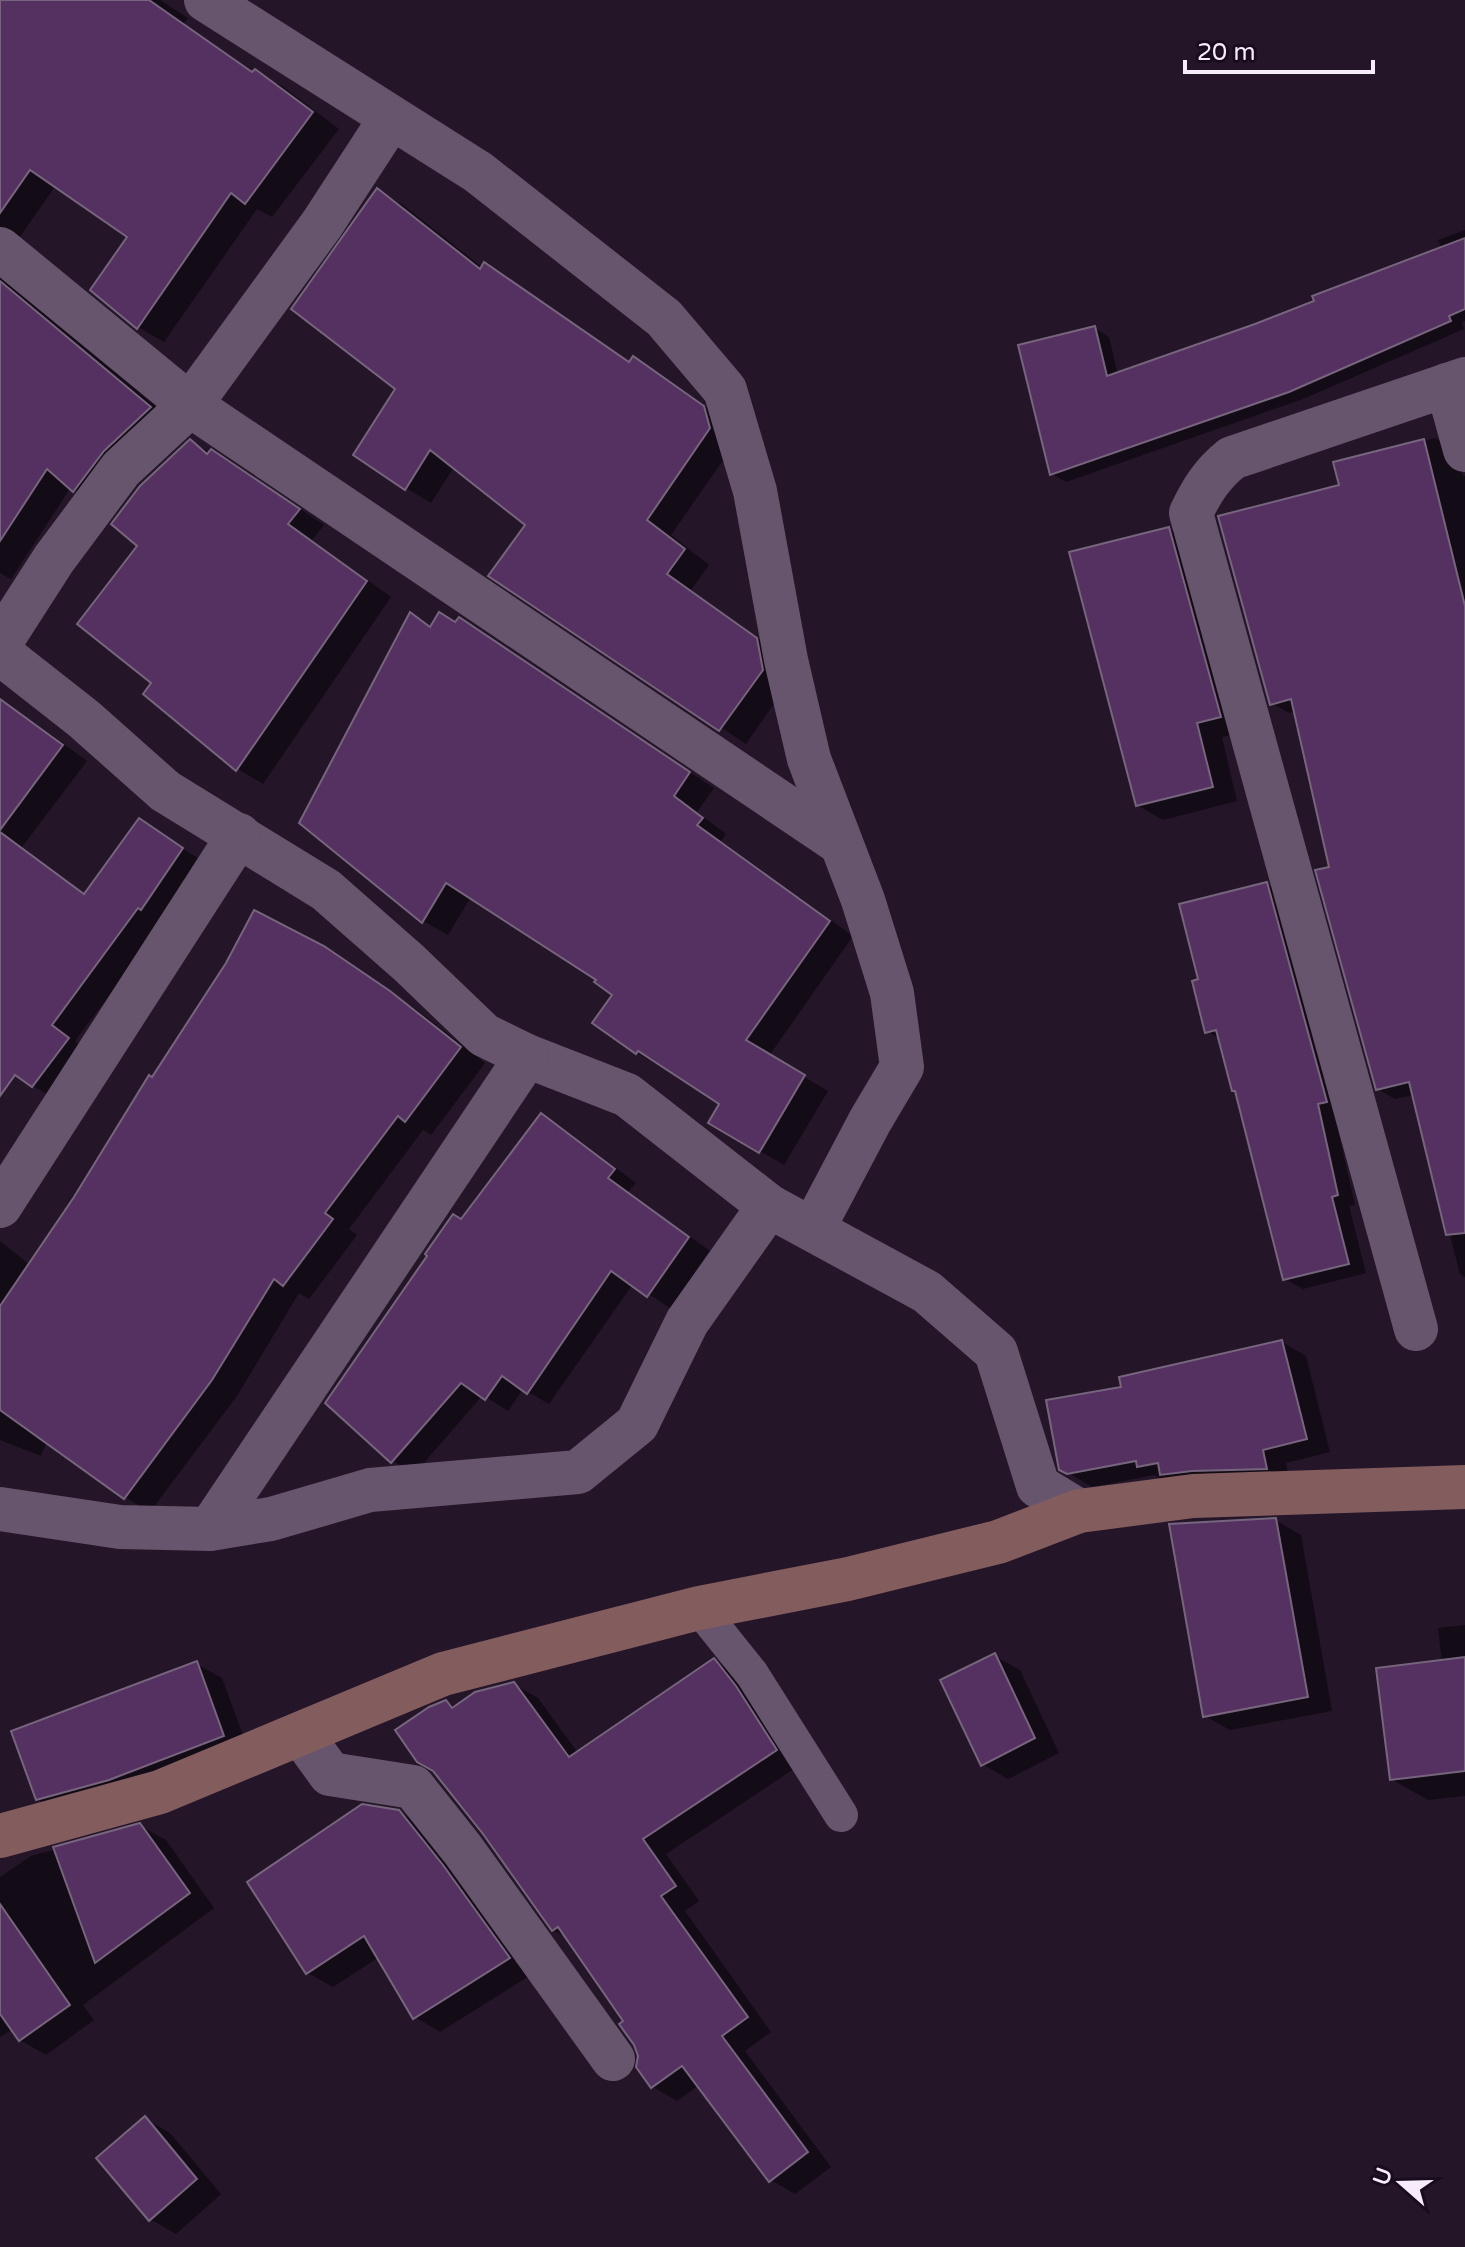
<svg xmlns="http://www.w3.org/2000/svg" width="1465" height="2247" font-family="'Varela Round',sans-serif">
	<style>
		.shadow { fill: #0007 }
		.building { fill: #553162; stroke: #76657c; stroke-width: 2 }
		.lines { fill: none; stroke-linecap: round; stroke-linejoin: round }
		.lane { stroke: #66556c; stroke-width: 34 }
		.street { stroke: #66556c; stroke-width: 44 }
		.secondary { stroke: #835c5e; stroke-width: 44 }
	</style>
	<rect width="100%" height="100%" fill="#241529"/>
	<g class="shadow">
		<path d="M0,0H160L188,18L184,24L254,73L282,86L339,129L272,217L257,209L164,342L138,327L130,237L56,185L17,241L11,286L176,423L100,505L71,487L11,579L0,573Z"/>
		<path d="M378,191L403,205L483,268L485,264L510,279L631,363L634,359L659,373L729,423L735,443L671,535L709,565L691,590L782,655L787,685L746,744L491,575L527,525L454,467L431,503L406,488Z"/>
		<path d="M1465,230V321L1462,322L1464,329L1303,399L1066,482L1052,474L1095,328L1109,337L1118,375L1256,326L1442,249L1438,240Z"/>
		<path d="M1435,438L1452,448L1463,476H1465V1277L1460,1274L1414,1095L1395,1099L1378,1089L1296,711L1289,713L1271,703L1341,487L1335,464Z"/>
		<path d="M190,442L237,466L324,525L312,540L391,597L263,784L238,769L146,694L154,683L140,546Z"/>
		<path d="M1169,529L1194,544L1246,731L1222,737L1237,801L1163,820L1137,805Z"/>
		<path d="M411,615L432,627L456,624L460,619L714,788L697,812L726,834L721,841L853,936L769,1056L828,1091L784,1165L711,1123L722,1103L663,1065L661,1067L637,1053L615,995L598,979L471,897L448,935L423,921L302,823Z"/>
		<path d="M9,708L34,722L87,761L22,847L87,895L139,820L207,864L75,1041L92,1054L58,1100L33,1086L0,1060V720Z"/>
		<path d="M1267,884L1284,895L1355,1205L1349,1206L1366,1273L1303,1289L1285,1279L1238,1092L1233,1090L1220,1039L1207,1031L1200,981Z"/>
		<path d="M323,947L416,1009L485,1063L431,1135L423,1130L349,1229L357,1235L309,1299L299,1293L237,1396L150,1512L125,1497L47,1441L41,1456L0,1440V1241L30,1265L153,1080Z"/>
		<path d="M542,1115L563,1128L636,1183L628,1192L710,1251L670,1308L633,1284L549,1404L523,1389L508,1411L483,1395L414,1474L393,1461L327,1402L385,1316L436,1247L462,1221Z"/>
		<path d="M1282,1342L1306,1356L1330,1452L1286,1463L1289,1481L1162,1479L1154,1475L1092,1487L1061,1468L1123,1388Z"/>
		<path d="M1275,1520L1301,1535L1332,1711L1230,1730L1205,1716Z"/>
		<path d="M1465,1625V1796L1428,1800L1391,1779L1442,1662L1438,1628Z"/>
		<path d="M995,1656L1020,1670L1059,1753L1008,1779L982,1764Z"/>
		<path d="M714,1661L739,1675L800,1765L666,1854L699,1901L685,1911L771,2032L745,2051L831,2167L795,2194L771,2180L699,2085L677,2101L653,2087L626,2022L568,1938L553,1930L446,1702L456,1708L513,1684L538,1698L578,1753Z"/>
		<path d="M197,1664L222,1678L249,1751L63,1814L37,1799Z"/>
		<path d="M399,1812L425,1827L534,1973L440,2032L415,2017L379,1957L333,1987L308,1973Z"/>
		<path d="M140,1826L166,1840L214,1908L83,2005L94,2020L46,2055L20,2040L13,2029L0,2037V1877L31,1856Z"/>
		<path d="M145,2119L170,2133L221,2194L176,2234L150,2219Z"/>
	</g>
	<g class="building">
		<path d="M0,0H149L252,72L255,69L313,112L245,204L231,193L137,329L90,290L127,237L30,170L0,213Z"/>
		<path d="M377,188L480,269L484,262L629,362L633,356L704,406L710,428L647,520L685,549L667,574L757,638L763,670L719,731L488,576L525,525L430,450L405,490L353,455L395,389L291,309Z"/>
		<path d="M1465,238V309L1449,316L1451,321L1289,392L1050,475L1018,345L1095,326L1107,376L1255,324L1314,301L1312,296Z"/>
		<path d="M0,281L151,407L104,451L73,492L47,469L0,541Z"/>
		<path d="M190,439L207,454L211,449L300,509L288,524L367,581L236,771L143,694L151,683L77,624L137,546L111,524L140,486Z"/>
		<path d="M1424,439L1465,606V1233L1446,1235L1409,1082L1376,1090L1315,870L1329,867L1291,699L1270,705L1218,516L1339,485L1333,462Z"/>
		<path d="M1169,527L1221,717L1197,723L1213,787L1136,806L1069,552Z"/>
		<path d="M410,612L430,627L439,612L455,622L459,617L690,772L674,796L703,818L697,825L830,921L746,1040L805,1075L759,1153L708,1123L719,1104L638,1051L636,1054L592,1023L612,995L594,982L596,980L446,883L422,923L299,823Z"/>
		<path d="M0,699L63,745L0,830Z"/>
		<path d="M139,818L183,848L141,910L138,908L52,1025L69,1038L32,1087L15,1075L0,1096V832L84,894Z"/>
		<path d="M1267,882L1327,1102L1318,1104L1338,1195L1332,1197L1349,1264L1283,1280L1235,1091H1232L1216,1030L1205,1033L1192,981L1198,979L1179,904Z"/>
		<path d="M254,910L324,946L390,991L461,1047L405,1122L398,1116L325,1213L333,1219L283,1286L274,1279L212,1380L124,1499L0,1410V1306L74,1197L149,1075L152,1077L226,963Z"/>
		<path d="M541,1113L615,1169L608,1178L689,1237L647,1297L611,1271L527,1394L502,1376L485,1400L461,1383L391,1463L325,1403L427,1256L425,1254L453,1214L461,1219Z"/>
		<path d="M1282,1340L1307,1439L1263,1450L1267,1469L1192,1471L1160,1475L1158,1463L1137,1467L1136,1461L1067,1474L1059,1470L1046,1400L1121,1387L1119,1377Z"/>
		<path d="M1276,1518L1308,1697L1203,1717L1169,1524Z"/>
		<path d="M995,1653L1035,1738L981,1766L940,1680Z"/>
		<path d="M1465,1657V1771L1390,1780L1376,1668Z"/>
		<path d="M714,1658L736,1686L777,1750L643,1839L676,1886L661,1896L748,2017L722,2036L808,2152L769,2182L682,2066L651,2088L636,2067L638,2056L634,2045L619,2024L623,2021L558,1927L552,1931L483,1834L433,1771L417,1762L395,1730L429,1707L446,1700L452,1708L475,1692L514,1682L569,1757Z"/>
		<path d="M197,1661L224,1736L109,1780L36,1800L11,1731Z"/>
		<path d="M362,1804L399,1810L443,1865L510,1958L413,2019L364,1936L306,1974L247,1882Z"/>
		<path d="M140,1823L190,1893L95,1963L53,1847Z"/>
		<path d="M0,1904L70,2005L19,2041L0,2014Z"/>
		<path d="M145,2116L197,2179L149,2221L96,2158Z"/>
	</g>
	<g class="lines">
		<path class="lane" d="M699,1608L752,1674L841,1815"/>
		<g class="street">
			<path d="M206,0L478,172L664,318L725,390L755,491L786,660L809,759L863,900L892,993L902,1067L870,1121L813,1229"/>
			<path d="M0,249L190,405L840,843"/>
			<path d="M1447,385L1465,450"/>
			<path d="M0,643L54,559L121,469L190,405L322,224L391,118"/>
			<path d="M0,653L84,719L165,791L326,890L409,963L484,1035L527,1056L627,1095L769,1206L927,1292L996,1352L1038,1486L1079,1511"/>
			<path d="M0,1206L239,835"/>
			<path d="M1416,1329L1191,513C1202,490 1212,474 1232,458L1465,379"/>
			<path d="M0,1509L120,1527L210,1529L271,1519L370,1490L578,1472L637,1424L687,1322L769,1206"/>
			<path d="M210,1529L527,1056"/>
			<path d="M301,1734L330,1774L413,1787L463,1850L613,2059"/>
		</g>
		<path class="secondary" d="M0,1836L160,1792L443,1674L699,1608L848,1579L998,1542L1079,1511L1193,1496L1465,1487"/>
	</g>
	<g transform="translate(1401 2183) rotate(290)" stroke="#1a0c1f" stroke-width="6" paint-order="stroke">
	<path d="M0-6L14 30L0 20L-14 30Z" fill="#f7edfa"/>
	<text y="-12" font-size="22" font-weight="bold" text-anchor="middle" fill="#f7edfa">U</text>
	</g>
	<path d="M1185 60v12h188v-12" fill="none" stroke="#f7edfa" stroke-width="4"/>
	<text x="1197" y="60" font-size="24" fill="#f7edfa" stroke="#1a0c1f" stroke-width="6" paint-order="stroke">20 m</text>
</svg>
